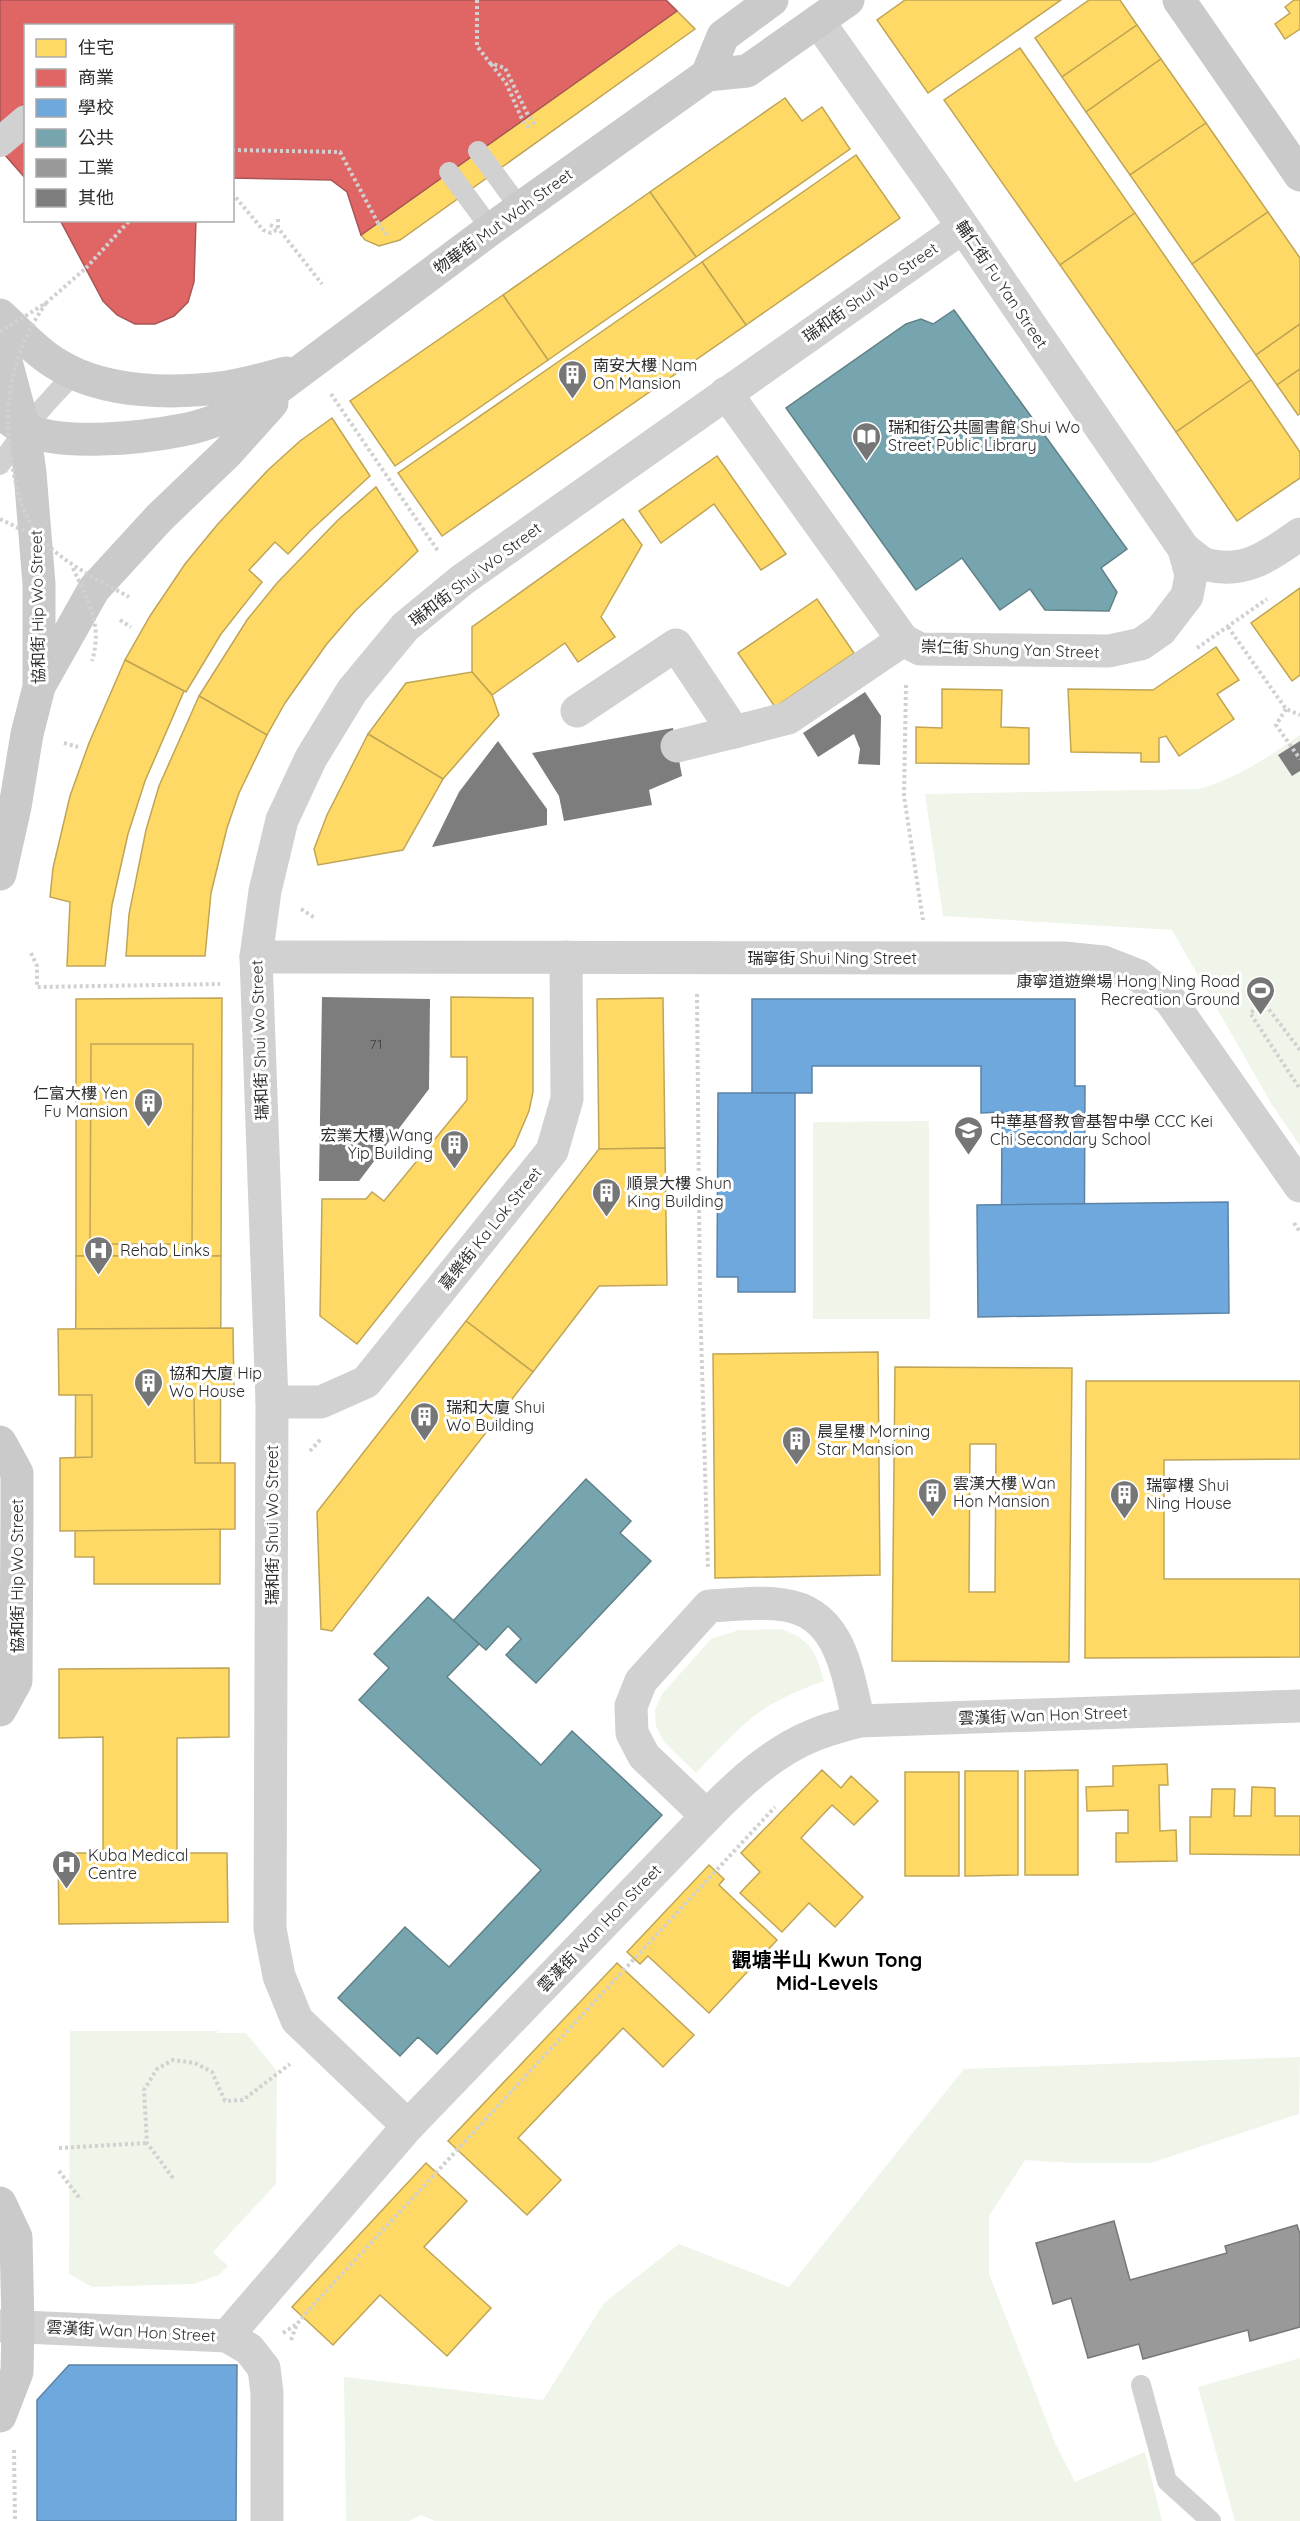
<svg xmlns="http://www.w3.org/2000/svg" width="1300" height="2521" font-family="Quicksand,'Noto Sans TC',sans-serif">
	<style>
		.green { fill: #f0f5ea }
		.homes { fill: #ffd966; stroke: #c0a555; stroke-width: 1.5; fill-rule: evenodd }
		.shops { fill: #e06666; stroke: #a55; stroke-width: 1.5 }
		.schools { fill: #6fa8dc; stroke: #5b83a7; stroke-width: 1.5 }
		.public { fill: #76a5af; stroke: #608188; stroke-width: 1.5 }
		.industry { fill: #999; stroke: #787878; stroke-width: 1.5 }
		.building { fill: #7d7d7d }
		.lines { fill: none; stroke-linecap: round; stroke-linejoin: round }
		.path { stroke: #d1d1d1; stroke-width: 4; stroke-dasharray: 3 3; stroke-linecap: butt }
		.service { stroke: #d1d1d1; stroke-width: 20 }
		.pedestrian { stroke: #d1d1d1; stroke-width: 30 }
		.minor { stroke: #d1d1d1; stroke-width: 33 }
		.secondary { stroke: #cacaca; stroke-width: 33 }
		.path-bridge { stroke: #d1d1d1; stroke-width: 4; stroke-dasharray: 3 3; stroke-linecap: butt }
		.labels { text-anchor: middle; stroke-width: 6; stroke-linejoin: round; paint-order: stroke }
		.number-label { font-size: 14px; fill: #404040 }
		.street-label { font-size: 16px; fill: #2c2c2c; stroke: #fff }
		.poi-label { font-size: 16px; fill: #2c2c2c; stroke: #fff; text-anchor: start }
		.quarter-label { font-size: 20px; font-weight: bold; fill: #000; stroke: #fff }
	</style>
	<rect width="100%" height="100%" fill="#fff"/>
	<g class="green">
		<path d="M1300,735V1146L1271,1103L1172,930L943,916L925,794L1199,789C1237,778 1267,758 1300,735Z"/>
		<path d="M929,1121L930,1319H813V1122Z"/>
		<path d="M781,1629C811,1639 816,1652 824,1681C802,1689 780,1698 761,1711C737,1728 717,1751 696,1773L664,1742L656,1726L655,1710L662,1694L711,1639L739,1630Z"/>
		<path d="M70,2031H218L217,2033H246L277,2071L276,2184L213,2252L228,2266L219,2275L194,2284L92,2287L69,2274Z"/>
		<path d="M1300,2057L1299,2114L1151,2163H1072L1025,2160L989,2216V2274L1056,2445L1075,2482L1145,2452L1162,2521H435L421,2515L409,2521H346L344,2377L543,2400L604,2303L679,2244L789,2287L964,2069Z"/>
		<path d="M1300,2358V2521H1235L1198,2387Z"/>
	</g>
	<g class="homes">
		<path d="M0,0H162L161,20L152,19V26H26V102L0,126V36L7,28L8,15H0Z"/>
		<path d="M418,0H517L504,15L502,27L521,28L517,97L492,96V90L485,89L487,50H474L473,89H467L466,96L439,95L443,26H461V16L450,4L435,17Z"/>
		<path d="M905,0H1061L928,93L877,20Z"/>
		<path d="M1089,0H1120L1137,25L1062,77L1035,38Z"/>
		<path d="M1294,0H1300V29L1285,39L1275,24L1290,13L1285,7Z"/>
		<path d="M677,11L695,29L400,240L379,246L365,240L361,235Z"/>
		<path d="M1137,25L1161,59L1086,112L1062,77Z"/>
		<path d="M1020,48L1135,213L1060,265L944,100Z"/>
		<path d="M1161,59L1206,123L1130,175L1086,112Z"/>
		<path d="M785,98L802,121L822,107L850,149L696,257L650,192Z"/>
		<path d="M1206,123L1268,212L1192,264L1130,175Z"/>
		<path d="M856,155L900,218L746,325L702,262Z"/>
		<path d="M650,192L696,257L548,360L503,295Z"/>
		<path d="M1268,212L1300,258V324L1256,355L1192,264Z"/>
		<path d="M1135,213L1251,380L1176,432L1060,265Z"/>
		<path d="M702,262L746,325L442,536L398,473Z"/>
		<path d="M503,295L548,360L395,466L350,401Z"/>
		<path d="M1300,324V369L1277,385L1256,355Z"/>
		<path d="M1300,369V414L1298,415L1277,385Z"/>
		<path d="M1251,380L1300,452V478L1237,521L1176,432Z"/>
		<path d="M332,418L370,476L310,531L288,554L275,542L249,570L262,582L221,634L186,692L125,660L150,616L185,564L217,525L268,470L300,441Z"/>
		<path d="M717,456L786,554L761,570L714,504L661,543L639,511Z"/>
		<path d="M376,487L418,551L355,611L326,645L285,703L267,735L199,696L247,620L277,583L338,520Z"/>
		<path d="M623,519L642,545L601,617L615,637L578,662L565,643L492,695L472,672V627Z"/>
		<path d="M1300,588V675L1292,681L1251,623Z"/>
		<path d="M817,599L854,653L775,707L738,653Z"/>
		<path d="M1216,647L1239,680L1217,694L1234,719L1179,756L1166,736L1159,738V762H1141V753L1071,752L1068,689L1153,690Z"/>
		<path d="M125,660L184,691L145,781L128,834L112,905L105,966H67L70,902L50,897L53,868L70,796L89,743Z"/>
		<path d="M472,672L492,695L499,715L443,779L368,734L406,683Z"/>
		<path d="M942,689L1002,690L1001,727L1029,728V764L916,763V727L942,728Z"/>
		<path d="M199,696L267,735L239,793L227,828L211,893L205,956H126L129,914L146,830L159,786Z"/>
		<path d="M368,734L443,779L403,850L318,865L314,849L327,815Z"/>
		<path d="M451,997L533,998V1092L529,1111L514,1146L357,1344L320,1316L322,1199H366L372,1192L384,1201L467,1100V1057H451Z"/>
		<path d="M222,998L221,1256H76V999Z"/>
		<path d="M663,998L665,1148L599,1149L597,999Z"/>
		<path d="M91,1044H193L192,1244H90Z"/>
		<path d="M665,1148L667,1285L599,1286L533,1372L466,1321L599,1149Z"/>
		<path d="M76,1256H221L220,1584H94V1557H75Z"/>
		<path d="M466,1321L533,1372L332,1631L321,1629L317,1512Z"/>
		<path d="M233,1328L234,1394H194L195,1463H235V1529L60,1531V1458L92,1457V1395H59L58,1329Z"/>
		<path d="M878,1352L880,1575L715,1578L713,1354Z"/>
		<path d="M895,1367L1072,1368L1069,1662L892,1661ZM970,1444H996L995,1592H969Z"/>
		<path d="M1086,1381H1300V1459L1164,1460V1579H1300V1657L1085,1658Z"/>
		<path d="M229,1668V1737L177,1738V1853H227L228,1922L59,1924L58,1853H103V1737L59,1738V1669Z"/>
		<path d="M1167,1764L1168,1785H1159L1160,1831L1176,1830L1177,1861L1116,1862V1833H1128V1810L1087,1811L1086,1787L1113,1786V1766Z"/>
		<path d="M822,1770L841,1788L851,1776L878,1801L854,1825L832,1805L801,1838L863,1897L835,1927L809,1903L782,1932L740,1893L760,1872L741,1853Z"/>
		<path d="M1078,1770V1875H1025V1771Z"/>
		<path d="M965,1771H1018V1875L965,1876Z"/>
		<rect x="905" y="1772" width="54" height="104"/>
		<path d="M1252,1787L1275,1788V1816H1300V1855L1190,1854V1817H1211L1212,1789H1235L1234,1816H1251Z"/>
		<path d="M709,1865L724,1879L719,1885L777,1940L709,2013L648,1956L640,1964L627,1952Z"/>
		<path d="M617,1963L694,2035L663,2067L623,2028L518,2138L561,2180L527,2215L448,2141Z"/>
		<path d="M426,2163L467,2201L424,2247L491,2308L447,2356L380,2295L333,2345L292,2307Z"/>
	</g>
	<g class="shops">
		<path d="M0,0H666L677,11L361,235L347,192L331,180L232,178V26H26V102L0,126Z"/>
		<path d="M26,137V179L5,155Z"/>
		<path d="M60,220H196L194,282L188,302L174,316L155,324H135L117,315L103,301Z"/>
	</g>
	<g class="schools">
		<path d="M752,999H1075V1086H1085L1084,1306H1001L1002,1112L981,1113V1066H812V1093H752Z"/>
		<path d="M718,1093H795V1292H738V1277H717Z"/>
		<path d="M1228,1202L1229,1313L978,1317L977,1205Z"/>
		<path d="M69,2365H237L236,2521H37V2400Z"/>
	</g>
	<g class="public">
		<path d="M954,310L1127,549L1101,568L1117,592L1109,611L1045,610L1030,589L1000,610L962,558L916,590L786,408L906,324L921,319L933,324Z"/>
		<path d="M586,1479L631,1521L620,1533L651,1561L536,1683L506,1655L521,1639L508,1626L486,1650L453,1621Z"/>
		<path d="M428,1597L479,1644L447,1677L541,1765L572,1731L662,1815L437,2054L418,2037L400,2056L338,1998L405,1927L449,1967L541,1870L359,1700L389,1668L374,1654Z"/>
	</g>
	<path class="industry" d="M1114,2221L1130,2280L1227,2253L1225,2246L1297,2225L1300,2234V2327L1250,2341L1248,2330L1143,2359L1139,2344L1088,2358L1071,2298L1053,2304L1036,2243Z"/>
	<g class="building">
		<path d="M865,692L881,716L880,765L858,764L860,749L854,734L818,757L803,733Z"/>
		<path d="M673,728L682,776L649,790L652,805L564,821L559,796L532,753Z"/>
		<path d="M498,741L547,809V825L432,847L459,792Z"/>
		<path d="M1300,741V771L1292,776L1278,755Z"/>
		<path d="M322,997L430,999L429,1089L359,1181H319Z"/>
	</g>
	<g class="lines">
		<g class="path">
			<path d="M477,0V46L490,63L505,68L528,115L536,126"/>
			<path d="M491,64L506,83L522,119L530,130"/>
			<path d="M232,193L263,230L271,233L278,229"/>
			<path d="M278,219V228"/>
			<path d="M378,223L387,235"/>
			<path d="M270,225L278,228L322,284"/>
			<path d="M86,268L130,220"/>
			<path d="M331,394L438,551"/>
			<path d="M120,620L131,627"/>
			<path d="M1228,627L1286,709L1300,715"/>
			<path d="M1197,648L1267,599"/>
			<path d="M906,685L904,796L923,920"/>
			<path d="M1286,709L1276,725L1300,759"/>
			<path d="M64,743L78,747"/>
			<path d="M301,909L315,918"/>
			<path d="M31,953L37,966V987L220,984"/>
			<path d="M697,994L700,1300L708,1568"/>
			<path d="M1300,1050L1264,1003L1250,1013L1300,1089"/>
			<path d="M1294,1223L1300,1232"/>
			<path d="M310,1451L321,1439"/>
			<path d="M59,2148L147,2143"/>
			<path d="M59,2171L81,2200"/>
			<path d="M173,2178L147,2143L144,2090L157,2069L173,2060L195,2063L212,2072L225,2101L243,2100L290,2064"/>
			<path d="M283,2333L297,2324"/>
			<path d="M291,2340L297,2324L306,2313L775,1807"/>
			<path d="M14,2450L15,2521"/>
		</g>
		<g class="service">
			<path d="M478,151L520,208"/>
			<path d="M449,172L491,229"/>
			<path d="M0,465C22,431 46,401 76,373"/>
			<path d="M1141,2385L1167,2481L1211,2521"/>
		</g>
		<path class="pedestrian" d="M0,142L26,120"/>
		<g class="minor">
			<path d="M726,393L903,640L920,649L1109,651L1141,644L1161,630L1187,596L1191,575L1184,549L937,189L818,21"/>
			<path d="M1184,549C1191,554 1200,563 1208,565C1246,574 1270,555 1300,534"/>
			<path d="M577,711L676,645L734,732L788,718L903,640"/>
			<path d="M677,746L734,732"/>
			<path d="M256,957L1064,958L1103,962L1139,976L1170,1000L1300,1186"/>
			<path d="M272,1402H321L366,1382L552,1151L567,1099L566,957"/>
			<path d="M707,1816L644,1756L632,1733L631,1706L641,1681L709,1606C733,1605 760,1601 784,1605C842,1613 847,1675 859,1721"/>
			<path d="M408,2126L297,2020L279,1976L270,1929L272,1402L256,957L265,891L282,820L311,758L352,691L405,627L462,580L963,227"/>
			<path d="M0,2326L227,2336L408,2126L707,1816C738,1784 772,1752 814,1735C829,1729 844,1725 859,1721L1300,1706"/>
			<path d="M227,2336L249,2349L264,2368L267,2393V2521"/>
		</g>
		<g class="secondary">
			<path d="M1179,0L1300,175"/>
			<path d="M707,75L723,36L772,0"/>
			<path d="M0,315C19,332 38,354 60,366C107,394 174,394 227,387C247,384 266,378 286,373"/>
			<path d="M0,339L24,429L30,473L39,584V687L27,734L15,807L0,874"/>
			<path d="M0,413C7,418 15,424 23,428C59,447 142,438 182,430C212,425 240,410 267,396L491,229L707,75L747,71L848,0"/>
			<path d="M41,683L94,589L159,518L227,453L272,403"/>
			<path d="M0,1442L17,1473V1510L16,1681L0,1710"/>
			<path d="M0,2203L16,2237L18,2326L17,2372L0,2416"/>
		</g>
		<g class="path-bridge">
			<path d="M232,150L340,152L378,223"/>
			<path d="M46,303C2,367 0,430 21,503C26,514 32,530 41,539C67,565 97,579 129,597"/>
			<path d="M0,332L46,303L86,268"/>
			<path d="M0,519L37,537"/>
			<path d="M73,568C88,602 103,624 92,661"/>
		</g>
	</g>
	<defs>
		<symbol id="building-pin" viewBox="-11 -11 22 30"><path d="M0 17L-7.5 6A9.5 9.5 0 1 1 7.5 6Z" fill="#767676" stroke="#fff"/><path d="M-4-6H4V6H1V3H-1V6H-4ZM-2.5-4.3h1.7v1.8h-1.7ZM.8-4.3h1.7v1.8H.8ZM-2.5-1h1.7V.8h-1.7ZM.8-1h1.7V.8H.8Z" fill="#fff"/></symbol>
		<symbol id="library-pin" viewBox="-11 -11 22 30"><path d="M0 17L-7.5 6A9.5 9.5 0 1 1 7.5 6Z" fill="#767676" stroke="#fff"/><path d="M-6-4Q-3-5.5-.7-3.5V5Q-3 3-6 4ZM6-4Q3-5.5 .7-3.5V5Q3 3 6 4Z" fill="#fff"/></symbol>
		<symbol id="stadium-pin" viewBox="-11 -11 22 30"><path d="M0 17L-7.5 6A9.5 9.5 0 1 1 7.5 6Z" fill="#767676" stroke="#fff"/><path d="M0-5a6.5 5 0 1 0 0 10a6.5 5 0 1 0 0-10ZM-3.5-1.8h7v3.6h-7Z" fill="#fff"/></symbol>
		<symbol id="school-pin" viewBox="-11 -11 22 30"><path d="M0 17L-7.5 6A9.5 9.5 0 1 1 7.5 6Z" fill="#767676" stroke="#fff"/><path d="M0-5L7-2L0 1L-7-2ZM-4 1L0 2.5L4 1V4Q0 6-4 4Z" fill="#fff"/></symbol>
		<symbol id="hospital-pin" viewBox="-11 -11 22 30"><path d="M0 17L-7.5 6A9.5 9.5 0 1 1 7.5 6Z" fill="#767676" stroke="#fff"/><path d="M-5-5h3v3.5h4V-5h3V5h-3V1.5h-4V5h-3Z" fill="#fff"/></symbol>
	</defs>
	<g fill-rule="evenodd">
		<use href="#building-pin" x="556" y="358" width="33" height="45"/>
		<use href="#library-pin" x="850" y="420" width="33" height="45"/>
		<use href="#stadium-pin" x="1244" y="974" width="33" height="45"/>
		<use href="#building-pin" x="132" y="1086" width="33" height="45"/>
		<use href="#school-pin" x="952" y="1114" width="33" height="45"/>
		<use href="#building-pin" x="438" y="1128" width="33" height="45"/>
		<use href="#building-pin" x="590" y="1176" width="33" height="45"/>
		<use href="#hospital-pin" x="82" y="1234" width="33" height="45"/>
		<use href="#building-pin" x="132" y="1366" width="33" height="45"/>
		<use href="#building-pin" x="408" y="1400" width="33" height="45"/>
		<use href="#building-pin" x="780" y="1424" width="33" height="45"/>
		<use href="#building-pin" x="916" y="1476" width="33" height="45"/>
		<use href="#building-pin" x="1108" y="1478" width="33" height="45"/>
		<use href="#hospital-pin" x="50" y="1848" width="33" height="45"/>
	</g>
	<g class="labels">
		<g class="number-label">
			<text x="376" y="1049">71</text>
		</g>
		<g class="street-label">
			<text transform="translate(503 221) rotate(-36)" y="6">物華街 Mut Wah Street</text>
			<text transform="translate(1002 284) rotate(56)" y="6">輔仁街 Fu Yan Street</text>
			<text transform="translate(870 292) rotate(-35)" y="6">瑞和街 Shui Wo Street</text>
			<text transform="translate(475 574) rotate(-37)" y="6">瑞和街 Shui Wo Street</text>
			<text transform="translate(37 607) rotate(-91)" y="6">協和街 Hip Wo Street</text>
			<text transform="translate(1010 649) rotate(2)" y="6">崇仁街 Shung Yan Street</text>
			<text x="832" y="964">瑞寧街 Shui Ning Street</text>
			<text transform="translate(259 1040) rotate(-92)" y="6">瑞和街 Shui Wo Street</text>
			<text transform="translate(490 1228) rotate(-51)" y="6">嘉樂街 Ka Lok Street</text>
			<text transform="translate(272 1525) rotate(-90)" y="6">瑞和街 Shui Wo Street</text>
			<text transform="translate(17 1576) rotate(-90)" y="6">協和街 Hip Wo Street</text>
			<text transform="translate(1043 1715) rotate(-2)" y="6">雲漢街 Wan Hon Street</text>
			<text transform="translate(599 1928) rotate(-46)" y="6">雲漢街 Wan Hon Street</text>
			<text transform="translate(131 2331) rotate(3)" y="6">雲漢街 Wan Hon Street</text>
		</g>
		<g class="poi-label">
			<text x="593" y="371">南安大樓 Nam<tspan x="593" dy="18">On Mansion</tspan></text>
			<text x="888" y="433">瑞和街公共圖書館 Shui Wo<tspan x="888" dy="18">Street Public Library</tspan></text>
			<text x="1240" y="987" text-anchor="end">康寧道遊樂場 Hong Ning Road<tspan x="1240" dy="18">Recreation Ground</tspan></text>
			<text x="128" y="1099" text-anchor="end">仁富大樓 Yen<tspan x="128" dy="18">Fu Mansion</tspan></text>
			<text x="990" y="1127">中華基督教會基智中學 CCC Kei<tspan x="990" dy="18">Chi Secondary School</tspan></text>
			<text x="433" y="1141" text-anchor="end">宏業大樓 Wang<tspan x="433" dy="18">Yip Building</tspan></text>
			<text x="627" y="1189">順景大樓 Shun<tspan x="627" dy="18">King Building</tspan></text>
			<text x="120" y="1256">Rehab Links</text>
			<text x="169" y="1379">協和大廈 Hip<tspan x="169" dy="18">Wo House</tspan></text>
			<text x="446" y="1413">瑞和大廈 Shui<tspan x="446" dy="18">Wo Building</tspan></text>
			<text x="817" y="1437">晨星樓 Morning<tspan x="817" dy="18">Star Mansion</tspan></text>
			<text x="953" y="1489">雲漢大樓 Wan<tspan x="953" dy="18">Hon Mansion</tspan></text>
			<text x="1146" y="1491">瑞寧樓 Shui<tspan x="1146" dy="18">Ning House</tspan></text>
			<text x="88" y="1861">Kuba Medical<tspan x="88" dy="18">Centre</tspan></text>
		</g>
		<g class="quarter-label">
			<text x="827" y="1967">觀塘半山 Kwun Tong<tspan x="827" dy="23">Mid-Levels</tspan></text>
		</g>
	</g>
	<rect x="24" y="24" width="210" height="198" fill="#ffffff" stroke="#ababab" stroke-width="1.5"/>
	<rect x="36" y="39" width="30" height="18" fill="#ffd966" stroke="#ababab" stroke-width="1.5"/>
	<text x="78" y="54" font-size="18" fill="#2c2c2c">住宅</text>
	<rect x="36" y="69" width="30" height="18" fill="#e06666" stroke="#ababab" stroke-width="1.5"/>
	<text x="78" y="84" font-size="18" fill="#2c2c2c">商業</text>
	<rect x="36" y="99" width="30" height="18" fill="#6fa8dc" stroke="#ababab" stroke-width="1.5"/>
	<text x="78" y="114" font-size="18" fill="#2c2c2c">學校</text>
	<rect x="36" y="129" width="30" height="18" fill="#76a5af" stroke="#ababab" stroke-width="1.5"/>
	<text x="78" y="144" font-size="18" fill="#2c2c2c">公共</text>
	<rect x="36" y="159" width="30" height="18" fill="#999999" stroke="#ababab" stroke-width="1.5"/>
	<text x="78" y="174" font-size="18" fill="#2c2c2c">工業</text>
	<rect x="36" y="189" width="30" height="18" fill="#7d7d7d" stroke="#ababab" stroke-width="1.5"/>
	<text x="78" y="204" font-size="18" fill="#2c2c2c">其他</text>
</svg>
